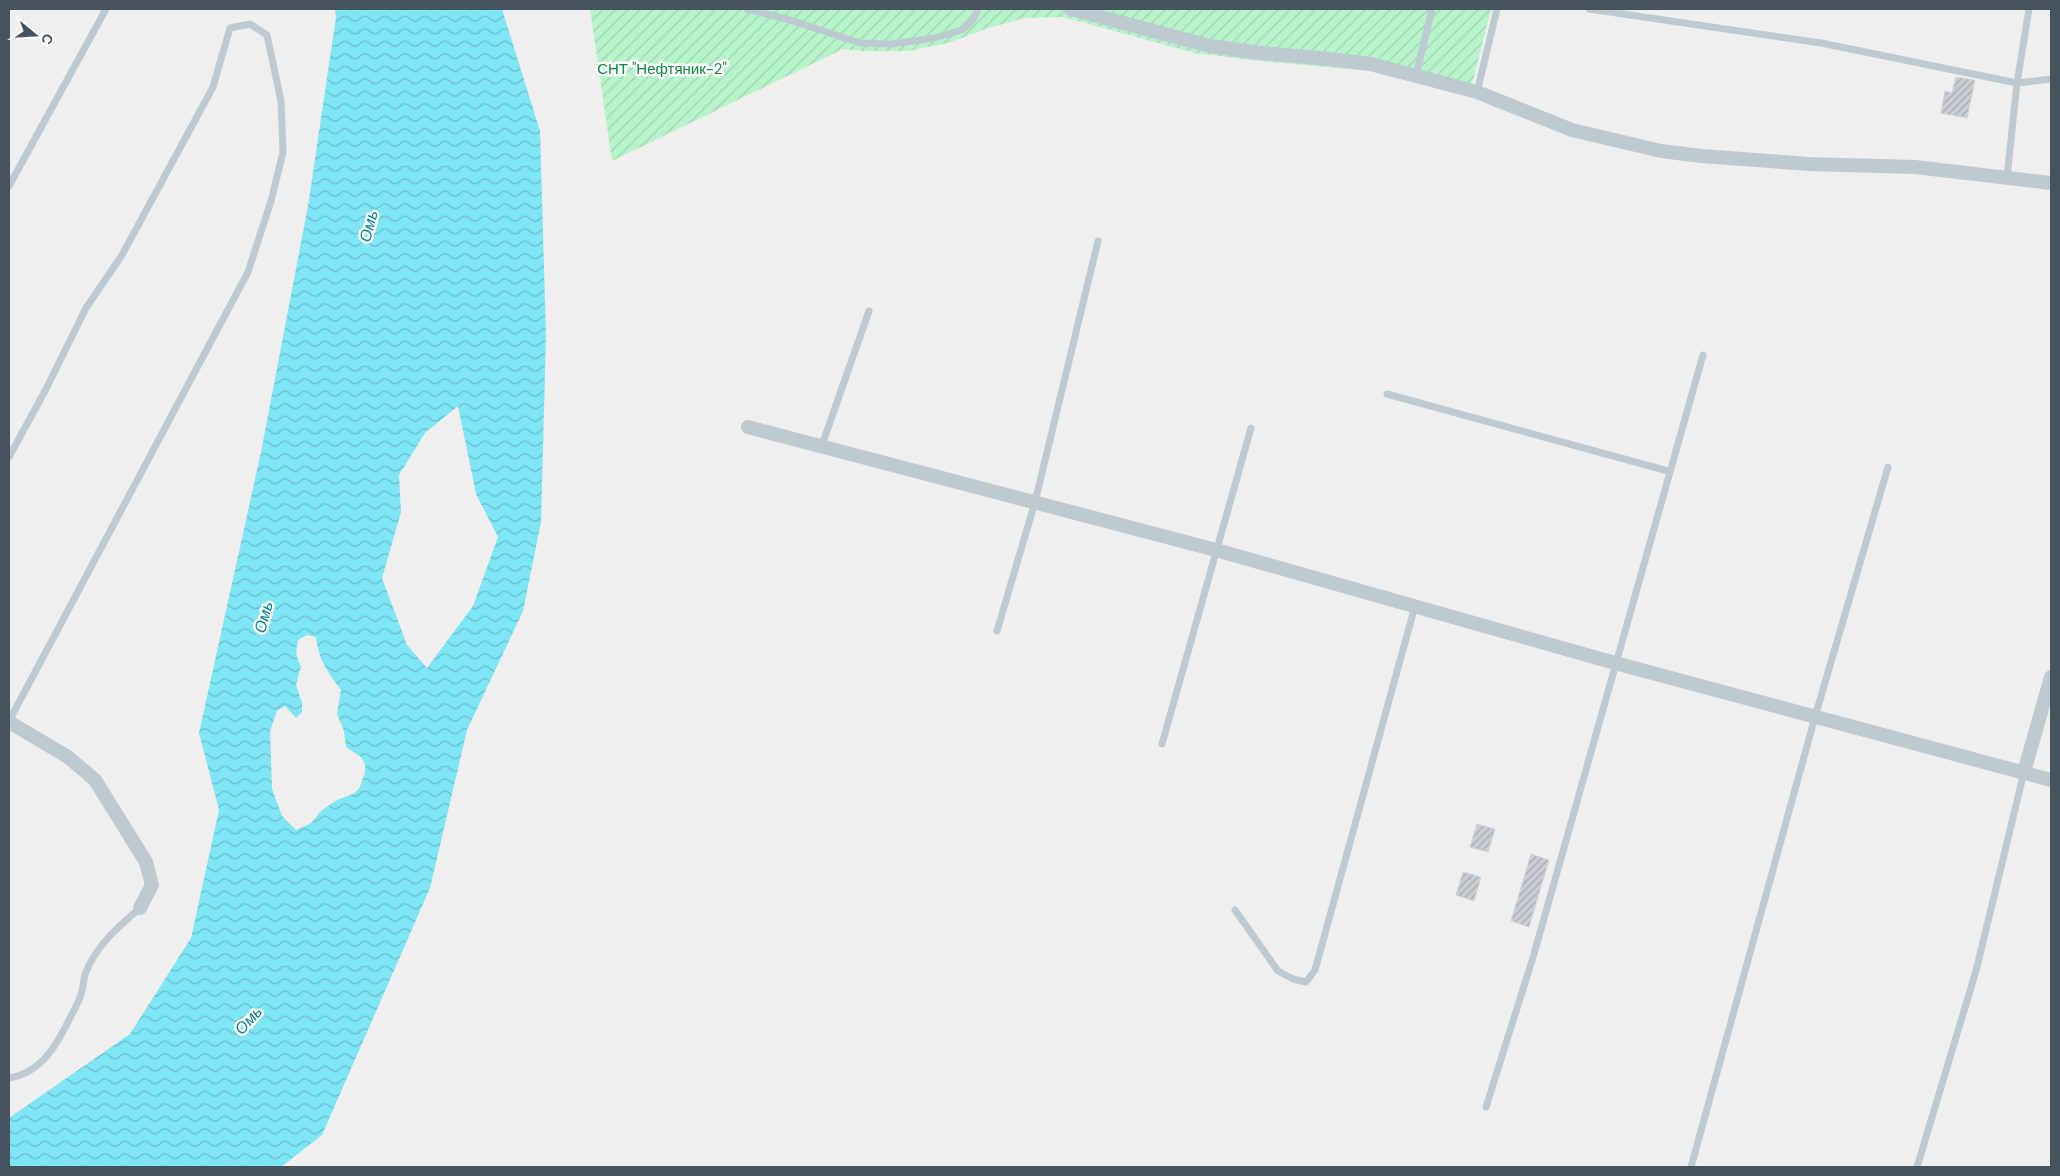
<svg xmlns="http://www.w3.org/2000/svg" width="2060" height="1176" font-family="'DM Sans',sans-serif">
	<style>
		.garden { fill: url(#garden-furrows) }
		.water { fill: url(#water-waves); fill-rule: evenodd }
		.building { fill: url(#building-hatch); stroke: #d1d5da }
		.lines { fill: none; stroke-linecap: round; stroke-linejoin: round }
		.service { stroke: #bdcad2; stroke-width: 7 }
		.minor { stroke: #bdcad2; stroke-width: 14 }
		.labels { text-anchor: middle; stroke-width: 5; stroke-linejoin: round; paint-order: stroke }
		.park-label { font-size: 15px; fill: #0d8740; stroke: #fff }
		.water-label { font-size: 16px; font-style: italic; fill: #038094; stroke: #fff }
	</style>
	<defs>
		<pattern id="garden-furrows" width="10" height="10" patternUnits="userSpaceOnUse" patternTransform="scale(1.25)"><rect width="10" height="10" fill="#b7f4ca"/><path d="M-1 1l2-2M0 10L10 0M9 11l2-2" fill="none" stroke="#9fd3b0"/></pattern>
		<pattern id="water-waves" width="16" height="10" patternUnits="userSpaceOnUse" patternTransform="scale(1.25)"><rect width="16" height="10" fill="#7fe6f5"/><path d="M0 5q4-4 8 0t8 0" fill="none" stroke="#6abdca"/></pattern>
		<pattern id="building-hatch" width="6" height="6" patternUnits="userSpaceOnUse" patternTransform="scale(1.25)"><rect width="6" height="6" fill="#c9ced4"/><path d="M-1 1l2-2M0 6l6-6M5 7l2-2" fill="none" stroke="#a5aaaf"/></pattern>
	</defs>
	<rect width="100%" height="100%" fill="#f1eeee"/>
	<path class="garden" d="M590,9H1491L1469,96L1369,71L1251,60L1195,53L1063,17L1025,18L988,28L948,43L908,51H863L843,49L612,161Z"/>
	<path class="water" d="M335,9H502L540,131L546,335L541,522L523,611L467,730L430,888L322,1135L281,1167H9V1118L130,1034L191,938L219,810L199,733L261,452L308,206L336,17ZM458,406L476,494L498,537L473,606L427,668L407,645L382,578L401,512L399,475L425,433ZM307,635L316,637C319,661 327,671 341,690L337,714L344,731L346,747L361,757L365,764V773L359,789L353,794L337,800L322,810L311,823L296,830L282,816L272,789L270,731L277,711L285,706L296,718L302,712V703L296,685L301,666C295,657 296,650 298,640Z"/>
	<g class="building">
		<path d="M1956,77L1975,80L1967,118L1941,113L1945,91L1952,93Z"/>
		<path d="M1477,824L1495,829L1488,852L1470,847Z"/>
		<path d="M1531,854L1549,860L1529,927L1511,921Z"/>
		<path d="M1463,872L1481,877L1474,901L1456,895Z"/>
	</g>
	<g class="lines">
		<g class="service">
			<path d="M747,9L790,20L860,43L892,44L935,38L962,30L973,20L978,9"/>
			<path d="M1589,9L1821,43L2017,83L2051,79"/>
			<path d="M1416,76L1432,9"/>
			<path d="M1477,92L1497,9"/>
			<path d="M2007,177L2017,83L2029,9"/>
			<path d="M9,186L106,9"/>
			<path d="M1387,394L1668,471"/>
			<path d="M822,445L869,311"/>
			<path d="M9,457L46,389L86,308L122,255L213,87L230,28L250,24L267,35L281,101L283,152L271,201L248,272L9,721"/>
			<path d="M997,631L1035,502L1098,241"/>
			<path d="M1162,744L1251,428"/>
			<path d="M1235,910L1278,971L1293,979L1306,982L1315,970L1415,606"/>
			<path d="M9,1078C42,1073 58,1043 71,1016C75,1008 80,1000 82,991C84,985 83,978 86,972C96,946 119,926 140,908"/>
			<path d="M1486,1107L1534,954L1703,355"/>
			<path d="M1691,1167L1815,717L1888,467"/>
			<path d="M1917,1167L1976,971L2024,772"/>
		</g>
		<g class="minor">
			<path d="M1071,9L1210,46L1261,53L1320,58L1371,64L1477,92L1572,130L1661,151L1701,156L1809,164L1915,167L2051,183"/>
			<path d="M748,427L1216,550L1615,663L2051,780"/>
			<path d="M9,722L68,757L95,780L146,862L152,885L140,908"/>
			<path d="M2024,772L2051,677"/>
		</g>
	</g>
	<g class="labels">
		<g class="park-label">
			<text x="662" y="74">СНТ "Нефтяник-2"</text>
		</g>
		<g class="water-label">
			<text transform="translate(368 226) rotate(-75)" y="6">Омь</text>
			<text transform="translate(263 617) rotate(-75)" y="6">Омь</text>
			<text transform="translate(248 1020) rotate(-48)" y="6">Омь</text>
		</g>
	</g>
	<rect width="2060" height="1176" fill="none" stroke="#44535e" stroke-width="20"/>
	<g transform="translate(35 35) rotate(108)" stroke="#ffffff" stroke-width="4" paint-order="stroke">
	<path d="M0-4L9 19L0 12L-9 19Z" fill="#44535e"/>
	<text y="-8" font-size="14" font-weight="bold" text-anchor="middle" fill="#44535e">С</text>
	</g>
</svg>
